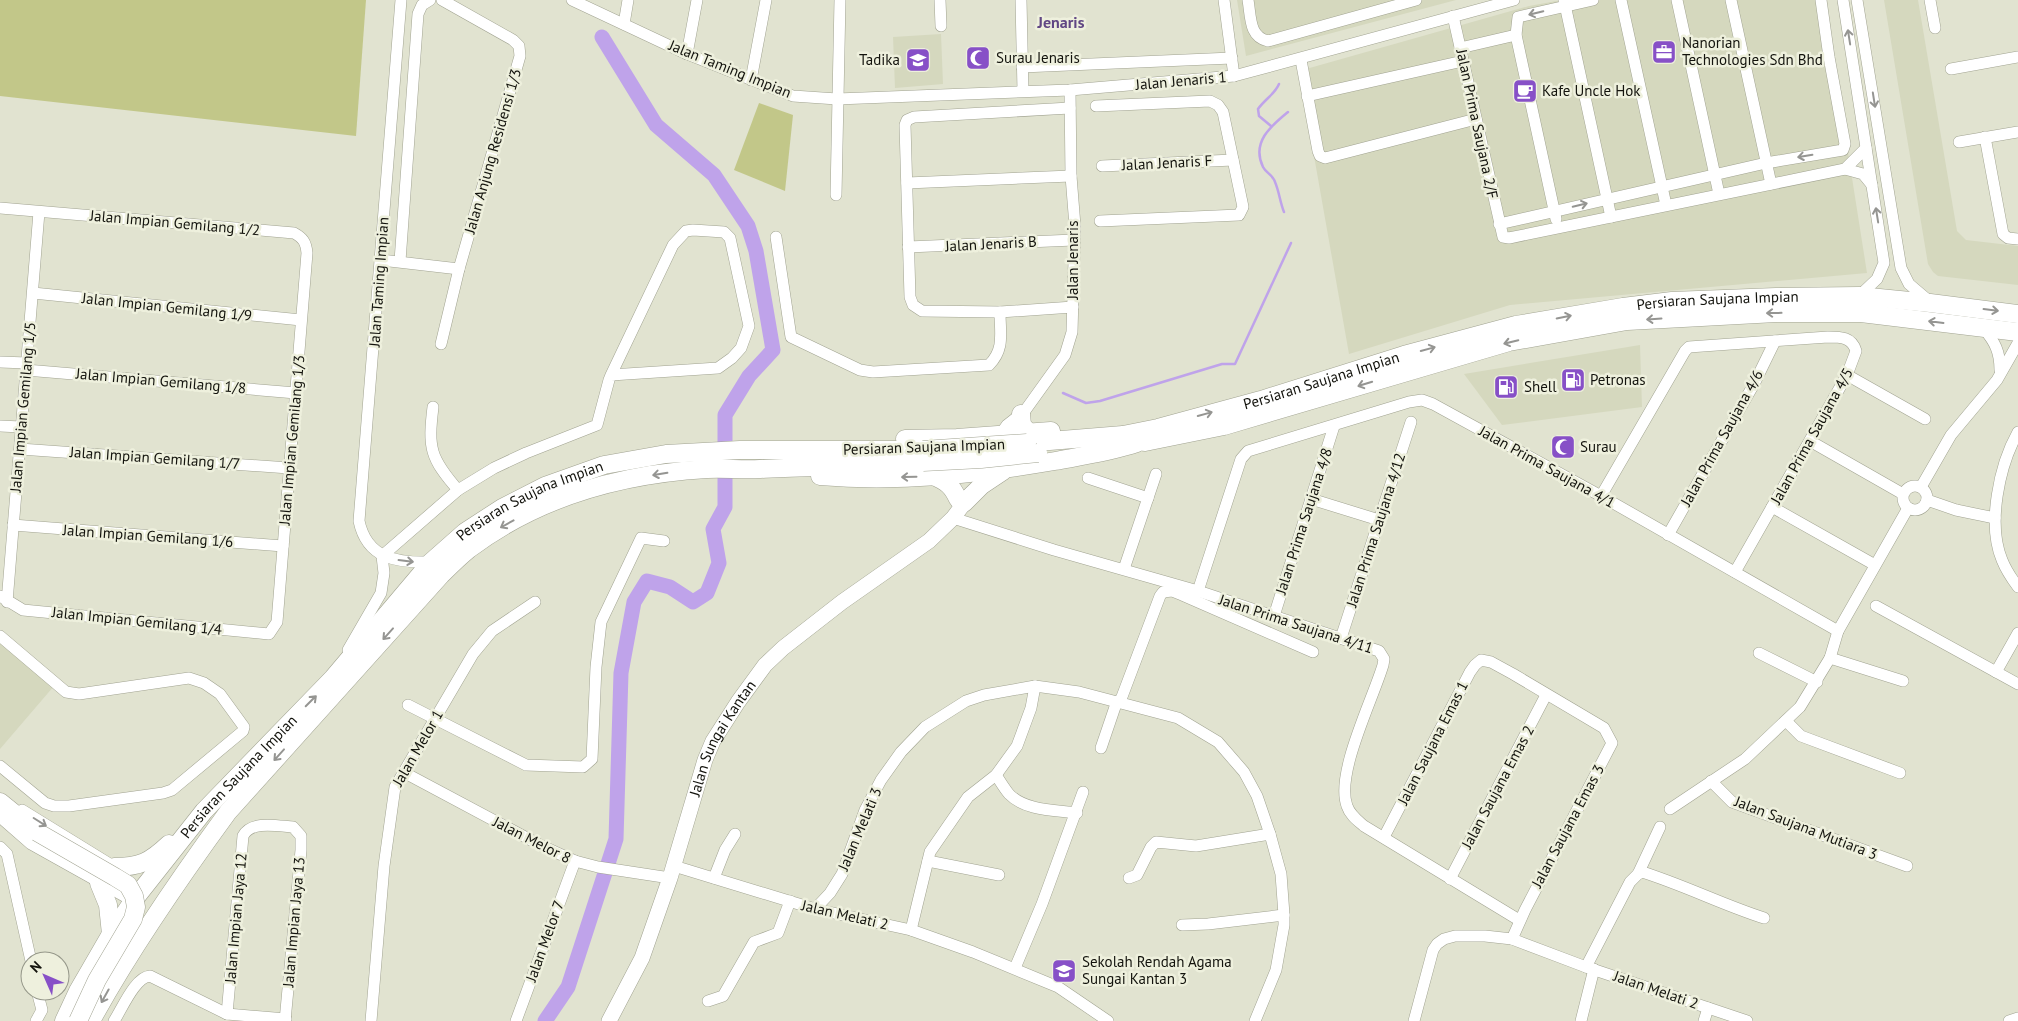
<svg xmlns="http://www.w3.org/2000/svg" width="2018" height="1021" font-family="'PT Sans',sans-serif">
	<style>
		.built { fill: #d5d8be }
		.green { fill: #c2c789 }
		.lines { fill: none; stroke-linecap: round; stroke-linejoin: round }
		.stream { stroke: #bfa3ea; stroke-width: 2.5 }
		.river { stroke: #bfa3ea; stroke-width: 15 }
		.minor-casing { stroke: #a1a391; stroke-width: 12 }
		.major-casing { stroke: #a1a391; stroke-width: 16 }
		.highway-casing { stroke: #a1a391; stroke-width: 19 }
		.minor { stroke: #fff; stroke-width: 11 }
		.major { stroke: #fff; stroke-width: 15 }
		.highway { stroke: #fff; stroke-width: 18 }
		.highway-bridge-casing { stroke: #a1a391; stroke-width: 19; stroke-linecap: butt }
		.highway-bridge { stroke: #fff; stroke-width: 18 }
		.oneway { stroke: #959592 }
		.labels { text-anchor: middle; stroke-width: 5; stroke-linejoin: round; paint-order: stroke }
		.poi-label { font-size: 15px; fill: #13130d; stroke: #eef0dd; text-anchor: start }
		.street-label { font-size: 15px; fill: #13130d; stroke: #eef0dd }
		.neighbourhood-label { font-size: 16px; font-weight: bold; fill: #614784; stroke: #eef0dd }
	</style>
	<rect width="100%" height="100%" fill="#e1e3d0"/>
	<g class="built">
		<path d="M1237,0H1456L1246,56Z"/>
		<path d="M1562,0H1824L1867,273L1510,305L1349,354L1299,71L1529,6Z"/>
		<path d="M1884,0H1918L1957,231L1966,240L2018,246V285L1938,276L1933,272L1928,264Z"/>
		<path d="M941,34L943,84L895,88L893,37Z"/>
		<path d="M1640,345L1642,407L1502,425L1464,374Z"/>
		<path d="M0,640L54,686L0,749Z"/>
	</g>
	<g class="green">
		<path d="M0,0H366L356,136L0,96Z"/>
		<path d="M759,103L793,115L785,191L734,170Z"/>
	</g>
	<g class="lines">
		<g class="stream">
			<path d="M1271,126L1259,116L1258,109C1265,99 1275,94 1279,84"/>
			<path d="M1284,212C1280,202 1279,191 1275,182C1273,175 1266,173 1263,167C1251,142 1271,126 1288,112"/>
			<path d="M1063,393L1086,403L1100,401L1222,364H1235L1291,243"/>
		</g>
		<path class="river" d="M545,1021L568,987L616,839L621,673L634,602L647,581L670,587L693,602L707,593L719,563L713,529L725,507V415L749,376L773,350L756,251L748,226L714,175L656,125L602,37"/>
		<defs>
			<g id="minor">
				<path d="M401,0L359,521C367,559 397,563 431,562"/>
				<path d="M572,0L687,54L793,96L837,99L1070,90L1234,76L1514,0"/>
				<path d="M940,0L941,26"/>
				<path d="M1021,0L1023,91"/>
				<path d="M1224,0L1234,76"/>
				<path d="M1248,0C1251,17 1249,37 1268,41L1416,0"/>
				<path d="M1564,0L1611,217"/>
				<path d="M1621,0L1666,205"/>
				<path d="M1677,0L1719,194"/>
				<path d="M1731,0L1771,184"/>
				<path d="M1843,0L1884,263L1877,279L1859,296"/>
				<path d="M1857,0L1901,268L1909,284L1929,301"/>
				<path d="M1930,0L1935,28"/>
				<path d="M1453,16L1503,237L1509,238L1845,169L1866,148"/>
				<path d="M624,24L628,0"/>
				<path d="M1460,48L1516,35"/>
				<path d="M687,54L697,0"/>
				<path d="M1301,60L1318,151L1320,156L1325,158L1476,119"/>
				<path d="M1022,67L1232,58"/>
				<path d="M1951,69L2018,57"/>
				<path d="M751,80L766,0"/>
				<path d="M1307,96L1463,61"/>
				<path d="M1096,106L1210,101L1218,105L1223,112L1243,207L1239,215L1100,221"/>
				<path d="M1070,108L914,117L907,120L905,125L910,297L913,305L922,311L1000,312L1073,307"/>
				<path d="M1985,137L2003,234L2008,238L2018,239"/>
				<path d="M1959,142L2018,132"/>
				<path d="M1102,166L1233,160"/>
				<path d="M1845,169L1863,174L1872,185"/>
				<path d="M907,183L1071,176"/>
				<path d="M836,195L840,0"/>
				<path d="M0,208L294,233C303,238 306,242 307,253L277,622L269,634L23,610L0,596"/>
				<path d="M1556,219L1516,35L1518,17L1593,0"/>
				<path d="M1499,224L1766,163L1843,150L1845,144L1829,57L1821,0"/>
				<path d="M776,237L791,337L860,370L873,372L989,365C1005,349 1000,333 1000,312"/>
				<path d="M908,247L1074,240"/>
				<path d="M381,260L459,269"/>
				<path d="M400,261L418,14L422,5L430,0"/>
				<path d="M33,293L301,320"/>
				<path d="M1984,329C1995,342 2000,352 2000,370"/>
				<path d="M441,344L459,269L520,56L519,46L513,40L442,0"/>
				<path d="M0,362L27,363"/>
				<path d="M26,370L296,393"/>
				<path d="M1847,375L1925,419"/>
				<path d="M433,407C428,448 430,458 458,490"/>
				<path d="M1019,419L1065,355L1072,332L1075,226L1071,176L1070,90"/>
				<path d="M0,426L21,427"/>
				<path d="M2018,432C1999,466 1987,524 2002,560C2006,570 2012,579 2018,587"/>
				<path d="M1000,435L1007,425L1021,414"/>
				<path d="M1810,441L1903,494"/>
				<path d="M20,449L289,468"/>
				<path d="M1088,478L1148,498"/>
				<circle cx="1915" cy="498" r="12"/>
				<path d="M1921,487L1951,435L1997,380L2018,343"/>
				<path d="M1601,496L1685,351L1689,347L1828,337C1841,337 1852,337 1856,351L1847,375L1735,572"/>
				<path d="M1311,499L1379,520"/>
				<path d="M1927,500L1956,510L1995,518"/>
				<path d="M1772,507L1875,565"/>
				<path d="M953,518L1054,550L1198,591L1379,651L1384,659L1383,665C1373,699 1335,774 1347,806C1350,815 1357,820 1364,826L1519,920"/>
				<path d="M13,525L283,546"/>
				<path d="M1668,535L1754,384L1775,341"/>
				<path d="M382,556L458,490L494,468L526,453L597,425L609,380L611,375L673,245L686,231L693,230L724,232L730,238L749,326L741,348L732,358L718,368L611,375"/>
				<path d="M1124,569L1156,474"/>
				<path d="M1198,591L1241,459L1248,451L1409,402L1422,400L1433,404L1601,496L1838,631"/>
				<path d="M7,602L39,212"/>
				<path d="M1876,606L2018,684"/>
				<path d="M1274,616L1334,426"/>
				<path d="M0,636L66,692L79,694L189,678L204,683L220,694L244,727L243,731L172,790L163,793L69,806H54L45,803L0,766"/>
				<path d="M1341,638L1411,422"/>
				<path d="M348,650L381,593L384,573L382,556"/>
				<path d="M1759,653L1817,682"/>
				<path d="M1830,658L1903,681"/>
				<path d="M1996,672L2018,633"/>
				<path d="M1120,702L1160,596L1163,592L1172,591L1182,595L1313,652"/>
				<path d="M408,705L526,765L583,767L592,759L596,667L601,622L641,538L664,541"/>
				<path d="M1786,721L1801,736L1900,773"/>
				<path d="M1101,748L1117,701"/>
				<path d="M405,773L542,846L575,861L598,867L670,878"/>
				<path d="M996,775C1000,781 1004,788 1009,794C1025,811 1056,810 1077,813"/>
				<path d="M1711,781L1732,802L1907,866"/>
				<path d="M1670,809L1745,759L1800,707L1830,658L1838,631L1908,508"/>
				<path d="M22,810L108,863"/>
				<path d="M0,817L31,844L133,901"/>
				<path d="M1384,837L1470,672L1475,665L1481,660L1491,662L1513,674L1604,728L1612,743L1525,910L1512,939"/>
				<path d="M0,847L7,854L31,961"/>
				<path d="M928,861L999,875"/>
				<path d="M674,866L815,909L911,930L973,952L1058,987L1108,1021"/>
				<path d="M1638,874L1642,872C1684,885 1723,905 1764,918"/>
				<path d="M714,878L725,850L735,834"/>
				<path d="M1129,878L1137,875L1151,847L1156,842L1196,846L1270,834"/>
				<path d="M1450,879L1546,695"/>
				<path d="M815,909L830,893L842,874L865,810L881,780L901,752L925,727L966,701L984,695L1035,686L1079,692L1178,718L1218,742L1244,772L1257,796L1270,834L1281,874L1284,915V925L1276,970L1255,1021"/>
				<path d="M1182,925L1208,924L1284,915"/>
				<path d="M911,930L930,852L968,797L996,775L1017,746L1031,708L1035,686"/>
				<path d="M1586,967L1630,882L1638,874L1660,827"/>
				<path d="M1015,968L1042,904L1083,792"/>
				<path d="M708,1001L723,996L754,942L778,933L790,901"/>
				<path d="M227,1014L243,836C251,820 278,826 293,827L301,836V850L285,1021"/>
				<path d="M36,1021L42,1010L37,991"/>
				<path d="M114,1021C122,1009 135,977 150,976L227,1014L286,1019"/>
				<path d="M371,1021L384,866L395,787L473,654L492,631L535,602"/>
				<path d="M516,1021L575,861"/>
				<path d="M1414,1021L1433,950L1437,944L1444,939L1455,936H1485L1512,939L1586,967L1747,1021"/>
				<path d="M1581,1021L1594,969"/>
				<path d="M1704,1021L1708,1008"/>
				<path d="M2009,1021L2018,1018"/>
			</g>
			<g id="major">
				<path id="s1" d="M609,1021L642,958L670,878L705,760L713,741L738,702L765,665L783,648L842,602L929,541L953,518L971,494"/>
			</g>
			<g id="highway">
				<path d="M1021,414L1022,425L1029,433"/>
				<path d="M905,439L957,438L1051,431"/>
				<path id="s2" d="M1037,442L1123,435L1158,428L1261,400L1404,355L1516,325L1623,307L1672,301L1776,297L1859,296L1930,303L2018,314"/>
				<path d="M1145,442L1224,426L1509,342L1627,321L1776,313H1861L2018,332"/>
				<path d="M820,476C898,483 978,474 1055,461C1082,456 1110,452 1137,443"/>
				<path d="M934,476C947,482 952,486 958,499"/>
				<path d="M964,503L982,485L1003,471"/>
				<path d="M0,802L37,832"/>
				<path d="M114,867C140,867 150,862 169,844"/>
				<path d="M99,883L108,905L111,934"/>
				<path id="s3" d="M64,1021L78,991L111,934L133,901L204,811L333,678L431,562L465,532L502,508L545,486L604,465L666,454L740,450H923"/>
				<path d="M91,1021C131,948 179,879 228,812L441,575C450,566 459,557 469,549C538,497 621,474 707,469C724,468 742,470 760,469C814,467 869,465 923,462"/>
			</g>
		</defs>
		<use href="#minor" class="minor-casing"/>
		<use href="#major" class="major-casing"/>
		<use href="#highway" class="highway-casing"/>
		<use href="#minor" class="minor"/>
		<use href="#major" class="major"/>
		<use href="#highway" class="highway"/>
		<defs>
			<g id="highway-bridge">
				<path d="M923,450L1027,443"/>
				<path d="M923,462L981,459L1038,453"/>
				<path d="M37,832L115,877L128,885L134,896L136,907L133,919L97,980L78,1021"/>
			</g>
		</defs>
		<use href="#highway-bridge" class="highway-bridge-casing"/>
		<use href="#highway-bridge" class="highway-bridge"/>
	</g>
	<defs><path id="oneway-shaft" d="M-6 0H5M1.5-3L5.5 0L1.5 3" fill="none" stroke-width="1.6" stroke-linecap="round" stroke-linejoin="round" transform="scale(1.25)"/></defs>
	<g class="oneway">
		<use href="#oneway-shaft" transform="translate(1536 13) rotate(167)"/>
		<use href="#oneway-shaft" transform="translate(1849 37) rotate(-99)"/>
		<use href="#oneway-shaft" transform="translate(1874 100) rotate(81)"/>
		<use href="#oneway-shaft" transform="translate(1805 156) rotate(171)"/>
		<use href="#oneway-shaft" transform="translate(1580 205) rotate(-13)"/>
		<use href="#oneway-shaft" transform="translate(1877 215) rotate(-99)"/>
		<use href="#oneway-shaft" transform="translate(1991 310) rotate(7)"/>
		<use href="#oneway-shaft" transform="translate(1774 313) rotate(179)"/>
		<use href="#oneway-shaft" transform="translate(1564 317) rotate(-11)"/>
		<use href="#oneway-shaft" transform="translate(1654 319) rotate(176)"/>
		<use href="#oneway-shaft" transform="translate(1936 322) rotate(-173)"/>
		<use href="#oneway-shaft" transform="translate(1511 342) rotate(167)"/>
		<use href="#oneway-shaft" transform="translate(1428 349) rotate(-15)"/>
		<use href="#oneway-shaft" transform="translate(1365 384) rotate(163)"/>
		<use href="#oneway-shaft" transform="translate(1205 414) rotate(-15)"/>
		<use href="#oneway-shaft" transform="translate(660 474) rotate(171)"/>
		<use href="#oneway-shaft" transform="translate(909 477) rotate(179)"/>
		<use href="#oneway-shaft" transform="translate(507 524) rotate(151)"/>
		<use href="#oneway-shaft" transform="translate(406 561) rotate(7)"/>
		<use href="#oneway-shaft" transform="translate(388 634) rotate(132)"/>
		<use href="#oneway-shaft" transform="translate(311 701) rotate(-45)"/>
		<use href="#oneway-shaft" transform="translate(279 755) rotate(132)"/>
		<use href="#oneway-shaft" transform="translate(40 822) rotate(32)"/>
		<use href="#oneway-shaft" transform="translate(105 996) rotate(119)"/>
	</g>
	<defs>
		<symbol id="office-square" viewBox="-11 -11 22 22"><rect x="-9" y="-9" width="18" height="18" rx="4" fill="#8750c7" stroke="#eef0dd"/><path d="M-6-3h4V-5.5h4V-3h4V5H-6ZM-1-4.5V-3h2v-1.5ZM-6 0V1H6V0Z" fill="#fff"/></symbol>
		<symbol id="mosque-square" viewBox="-11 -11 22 22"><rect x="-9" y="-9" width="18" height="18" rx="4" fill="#8750c7" stroke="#eef0dd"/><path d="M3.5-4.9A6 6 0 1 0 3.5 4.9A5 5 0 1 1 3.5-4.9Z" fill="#fff"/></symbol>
		<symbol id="school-square" viewBox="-11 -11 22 22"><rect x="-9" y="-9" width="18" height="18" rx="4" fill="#8750c7" stroke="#eef0dd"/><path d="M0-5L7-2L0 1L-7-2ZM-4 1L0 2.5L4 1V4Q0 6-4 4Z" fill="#fff"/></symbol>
		<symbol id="cafe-square" viewBox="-11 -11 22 22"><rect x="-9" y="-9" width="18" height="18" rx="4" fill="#8750c7" stroke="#eef0dd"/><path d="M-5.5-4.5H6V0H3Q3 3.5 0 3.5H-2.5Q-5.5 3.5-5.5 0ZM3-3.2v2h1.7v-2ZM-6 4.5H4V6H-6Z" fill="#fff"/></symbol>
		<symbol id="fuel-square" viewBox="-11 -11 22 22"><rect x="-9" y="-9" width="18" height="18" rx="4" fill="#8750c7" stroke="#eef0dd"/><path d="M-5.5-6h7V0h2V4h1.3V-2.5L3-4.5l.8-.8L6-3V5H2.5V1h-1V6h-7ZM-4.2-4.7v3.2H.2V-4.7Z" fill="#fff"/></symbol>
	</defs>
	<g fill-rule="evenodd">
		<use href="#office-square" x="1650" y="38" width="28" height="28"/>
		<use href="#mosque-square" x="964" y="44" width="28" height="28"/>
		<use href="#school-square" x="904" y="46" width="28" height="28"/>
		<use href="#cafe-square" x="1511" y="77" width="28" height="28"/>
		<use href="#fuel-square" x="1559" y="366" width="28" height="28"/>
		<use href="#fuel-square" x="1492" y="373" width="28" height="28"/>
		<use href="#mosque-square" x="1549" y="433" width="28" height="28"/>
		<use href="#school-square" x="1050" y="957" width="28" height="28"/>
	</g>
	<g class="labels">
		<g class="poi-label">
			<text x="1682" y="48">Nanorian<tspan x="1682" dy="17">Technologies Sdn Bhd</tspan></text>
			<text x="996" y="63">Surau Jenaris</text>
			<text x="900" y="65" text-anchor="end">Tadika</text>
			<text x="1542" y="96">Kafe Uncle Hok</text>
			<text x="1590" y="385">Petronas</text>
			<text x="1524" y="392">Shell</text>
			<text x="1580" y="452">Surau</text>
			<text x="1082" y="967">Sekolah Rendah Agama<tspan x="1082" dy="17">Sungai Kantan 3</tspan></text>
		</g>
		<g class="street-label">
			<text transform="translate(730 69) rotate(22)" y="5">Jalan Taming Impian</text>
			<text transform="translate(1181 81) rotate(-5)" y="5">Jalan Jenaris 1</text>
			<text transform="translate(1477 124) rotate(78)" y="5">Jalan Prima Saujana 2/F</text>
			<text transform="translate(493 151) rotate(-74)" y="5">Jalan Anjung Residensi 1/3</text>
			<text transform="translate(1167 163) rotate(-3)" y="5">Jalan Jenaris F</text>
			<text transform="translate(175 223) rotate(5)" y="5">Jalan Impian Gemilang 1/2</text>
			<text transform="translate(991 244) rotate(-3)" y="5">Jalan Jenaris B</text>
			<text transform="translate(1073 260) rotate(-90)" y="5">Jalan Jenaris</text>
			<text transform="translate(379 282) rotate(-86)" y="5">Jalan Taming Impian</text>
			<text dy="5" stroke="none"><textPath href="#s2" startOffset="698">Persiaran Saujana Impian</textPath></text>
			<text transform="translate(167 307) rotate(6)" y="5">Jalan Impian Gemilang 1/9</text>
			<text transform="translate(161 381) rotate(5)" y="5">Jalan Impian Gemilang 1/8</text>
			<text dy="5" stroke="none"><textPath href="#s2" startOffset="292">Persiaran Saujana Impian</textPath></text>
			<text transform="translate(23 407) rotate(-85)" y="5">Jalan Impian Gemilang 1/5</text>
			<text transform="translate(1812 436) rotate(-61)" y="5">Jalan Prima Saujana 4/5</text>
			<text transform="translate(1722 438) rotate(-61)" y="5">Jalan Prima Saujana 4/6</text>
			<text transform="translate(292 440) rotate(-85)" y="5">Jalan Impian Gemilang 1/3</text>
			<text transform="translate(924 447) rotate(-2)" y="5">Persiaran Saujana Impian</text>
			<text transform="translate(155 458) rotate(4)" y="5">Jalan Impian Gemilang 1/7</text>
			<text transform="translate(1547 467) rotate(29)" y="5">Jalan Prima Saujana 4/1</text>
			<text dy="5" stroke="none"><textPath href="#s3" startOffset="708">Persiaran Saujana Impian</textPath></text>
			<text transform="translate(1304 521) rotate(-72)" y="5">Jalan Prima Saujana 4/8</text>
			<text transform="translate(1376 530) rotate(-72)" y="5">Jalan Prima Saujana 4/12</text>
			<text transform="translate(148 536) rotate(4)" y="5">Jalan Impian Gemilang 1/6</text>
			<text transform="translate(137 621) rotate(6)" y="5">Jalan Impian Gemilang 1/4</text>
			<text transform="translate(1296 624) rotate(18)" y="5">Jalan Prima Saujana 4/11</text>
			<text dy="5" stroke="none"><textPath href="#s1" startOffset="306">Jalan Sungai Kantan</textPath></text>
			<text transform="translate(1433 743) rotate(-63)" y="5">Jalan Saujana Emas 1</text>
			<text transform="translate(418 748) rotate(-60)" y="5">Jalan Melor 1</text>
			<text dy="5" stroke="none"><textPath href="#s3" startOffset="302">Persiaran Saujana Impian</textPath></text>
			<text transform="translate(1498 787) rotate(-62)" y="5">Jalan Saujana Emas 2</text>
			<text transform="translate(1568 826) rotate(-62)" y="5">Jalan Saujana Emas 3</text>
			<text transform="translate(1806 828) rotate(21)" y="5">Jalan Saujana Mutiara 3</text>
			<text transform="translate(860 829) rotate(-67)" y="5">Jalan Melati 3</text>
			<text transform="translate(532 840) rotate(27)" y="5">Jalan Melor 8</text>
			<text transform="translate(845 915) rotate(13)" y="5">Jalan Melati 2</text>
			<text transform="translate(236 918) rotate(-85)" y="5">Jalan Impian Jaya 12</text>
			<text transform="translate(294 922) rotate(-85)" y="5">Jalan Impian Jaya 13</text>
			<text transform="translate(545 941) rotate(-70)" y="5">Jalan Melor 7</text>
			<text transform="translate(1656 990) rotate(19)" y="5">Jalan Melati 2</text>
		</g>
		<g class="neighbourhood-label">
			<text x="1061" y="28">Jenaris</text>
		</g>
	</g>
	<g transform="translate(45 976) rotate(315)"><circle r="24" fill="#eef0dd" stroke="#96988a"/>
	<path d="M0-4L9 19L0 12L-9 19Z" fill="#8750c7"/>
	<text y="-8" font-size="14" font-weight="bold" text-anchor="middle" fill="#13130d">N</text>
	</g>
</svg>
